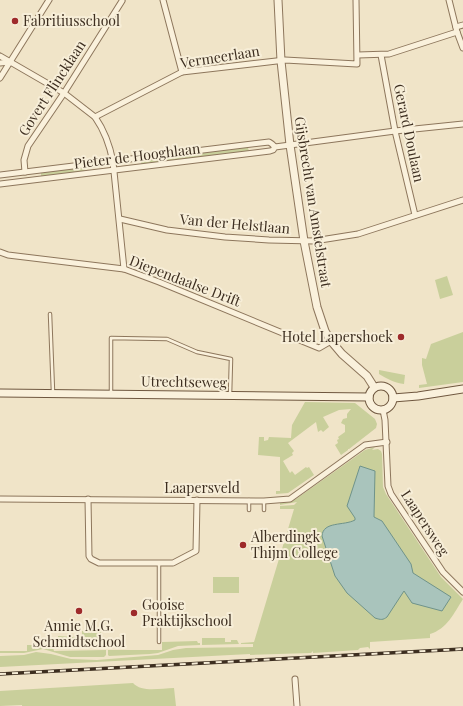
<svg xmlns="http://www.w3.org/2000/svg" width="463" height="706" font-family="'Playfair Display',serif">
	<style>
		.green { fill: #c9cf9b }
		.water { fill: #a9c4bc; stroke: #6f938a }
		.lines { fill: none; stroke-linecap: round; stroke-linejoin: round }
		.service-casing { stroke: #8d765c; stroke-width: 4.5 }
		.minor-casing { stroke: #8d765c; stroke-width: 7 }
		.tertiary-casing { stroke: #8d765c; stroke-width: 9 }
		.secondary-casing { stroke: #6f573f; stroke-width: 9 }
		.service { stroke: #faf1dc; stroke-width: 2.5 }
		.minor { stroke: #faf1dc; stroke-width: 5 }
		.tertiary { stroke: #faf1dc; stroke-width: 7 }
		.secondary { stroke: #faf1dc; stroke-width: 7 }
		.rail-casing { stroke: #3d2e20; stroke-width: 3.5 }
		.rail { stroke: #f7eed8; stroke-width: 2; stroke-dasharray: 6; stroke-linecap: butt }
		.poi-dot { fill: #9e2a2b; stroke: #f7eed8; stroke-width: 1.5 }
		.labels { text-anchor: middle; stroke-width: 4; stroke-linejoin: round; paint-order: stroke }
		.poi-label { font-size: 14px; fill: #3d2e20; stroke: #f7eed8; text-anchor: start }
		.street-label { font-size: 14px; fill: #3d2e20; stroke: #f7eed8 }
	</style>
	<rect width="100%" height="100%" fill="#f0e4c8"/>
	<g class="green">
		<path d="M246,147L248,148L249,151L141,165V160Z"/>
		<path d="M85,167L84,170L86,171L41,177V172Z"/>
		<path d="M447,276L453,295L440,299L435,280Z"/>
		<path d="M463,332V382L419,388V385L427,384L422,365V358L426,359L431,344Z"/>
		<path d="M379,370L405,375L404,384C395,383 387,379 379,374Z"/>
		<path d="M305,402L355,403L375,419L377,424L376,428L349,449H348V450L341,455L335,445L338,443L337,440L339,439L338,437L345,432V425L341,423L343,419L347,418V414L351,409L339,410L323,417L329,427L323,432L321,430L318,432L316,422L288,443L294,451L292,453L293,455L283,461L290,473L292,471L295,475L306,467L307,468L309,467L314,475L288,493L276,494V491H280V457L258,455L259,437H264V441L268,440L269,437L291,438L292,425Z"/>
		<path d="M375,447L372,450L378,449L381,451L382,454L383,487L386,494L441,577L463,599C454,613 447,629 430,634V638L370,642V649L368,647L360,648L358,650L313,653V651L311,653L250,655V654L0,667V656L24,655L36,652L51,654L71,659L97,660L158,655L173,650L186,648L253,647V644H241V643L254,642L294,509H280V506L294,505L297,502L280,505V503L290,502L296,499L365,450Z"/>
		<rect x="213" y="577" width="26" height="16"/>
		<rect x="82" y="631" width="19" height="11"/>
		<path d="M58,636L76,637V646H58Z"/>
		<path d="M202,638H225V642H231V640H237L239,644L202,645Z"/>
		<path d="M197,641L198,643H200V645L178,646L158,653L150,654L109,656L108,655V650H162V642Z"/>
		<path d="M27,645H50V648H53L54,651L106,650V655L104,657H70L43,649L24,653H0V651H27Z"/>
		<path d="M133,683C142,693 161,688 174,688L176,706H22V705L0,706V691Z"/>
	</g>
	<path class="water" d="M360,466L375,471L374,517L382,521L411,564L413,573L451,597L442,611L412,603L404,591L387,617C383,620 381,620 375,618L347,593L335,576L322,536C323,521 344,526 355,520V518L347,506Z"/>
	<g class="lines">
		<defs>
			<g id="service">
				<path d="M50,314L53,392"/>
				<path d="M111,394V338L167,339L197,352L231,359L230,395"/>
				<path d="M249,510V500"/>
				<path d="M264,510V501"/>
				<path d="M159,564V642"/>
			</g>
			<g id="minor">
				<path d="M163,0L182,72"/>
				<path d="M449,0L457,32L463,48"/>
				<path d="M456,27L463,25"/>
				<path d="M358,55L389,54L457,32"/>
				<path d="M381,55L395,131L415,215"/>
				<path d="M0,56L64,93L95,117C104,130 110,146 113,162L124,269"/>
				<path d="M0,63L10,62"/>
				<path d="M0,78L49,0"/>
				<path d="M95,117L182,72L285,60L357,64L356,0"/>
				<path d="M25,172L24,160L28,146L64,93L122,1"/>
				<path d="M0,175L269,142L272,144L275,147"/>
				<path d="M0,184L270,151L273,150L275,147L395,131L463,124"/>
				<path d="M120,219L167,230L225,237L269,240L314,241L358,234L463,200"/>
				<path d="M0,252L8,255L124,269L159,282L319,348L331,341"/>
				<path d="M383,410L385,420L388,486L391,494L443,572L463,592"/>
				<path d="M0,499L264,501L290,499L365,445L387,442"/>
				<path d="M88,499L89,556L91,559L99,563H173L196,551L197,500"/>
				<path d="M295,679L297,706"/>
			</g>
			<path id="tertiary" d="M278,0L281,61L290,145L304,241L317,307L325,331L331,341L342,354L367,376L374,387"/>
			<g id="secondary">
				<circle cx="381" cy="398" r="12"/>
				<path d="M0,393L369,397"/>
				<path d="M393,398L418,396L463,389"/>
			</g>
		</defs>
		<use href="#service" class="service-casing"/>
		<use href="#minor" class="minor-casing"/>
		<use href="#tertiary" class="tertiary-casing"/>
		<use href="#secondary" class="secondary-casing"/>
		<use href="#service" class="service"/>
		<use href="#minor" class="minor"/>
		<use href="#tertiary" class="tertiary"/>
		<use href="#secondary" class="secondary"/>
		<defs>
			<path id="rail" d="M0,674L463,649"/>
		</defs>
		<use href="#rail" class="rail-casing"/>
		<use href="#rail" class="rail"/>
	</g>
	<g class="poi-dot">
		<circle cx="15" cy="21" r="4"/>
		<circle cx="401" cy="337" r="4"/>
		<circle cx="243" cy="545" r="4"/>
		<circle cx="79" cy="611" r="4"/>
		<circle cx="134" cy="613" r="4"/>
	</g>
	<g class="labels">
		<g class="poi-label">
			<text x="23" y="26">Fabritiusschool</text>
			<text x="393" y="342" text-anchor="end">Hotel Lapershoek</text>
			<text x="251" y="542">Alberdingk<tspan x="251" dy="16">Thijm College</tspan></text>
			<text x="142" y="610">Gooise<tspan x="142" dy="16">Praktijkschool</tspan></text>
			<text x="79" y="631" text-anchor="middle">Annie M.G.<tspan x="79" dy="16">Schmidtschool</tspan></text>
		</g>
		<g class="street-label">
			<text transform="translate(220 57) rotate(-9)" y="5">Vermeerlaan</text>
			<text transform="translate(52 88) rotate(-57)" y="5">Govert Flincklaan</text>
			<text transform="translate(409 133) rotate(78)" y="5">Gerard Doulaan</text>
			<text transform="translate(137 156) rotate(-7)" y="5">Pieter de Hooghlaan</text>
			<text transform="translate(313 202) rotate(81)" y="5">Gijsbrecht van Amstelstraat</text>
			<text transform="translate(235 224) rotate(5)" y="5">Van der Helstlaan</text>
			<text transform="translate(185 281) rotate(21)" y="5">Diependaalse Drift</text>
			<text transform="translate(184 382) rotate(1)" y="5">Utrechtseweg</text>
			<text x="202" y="493">Laapersveld</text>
			<text transform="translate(425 523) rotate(57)" y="5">Laapersweg</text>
		</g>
	</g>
</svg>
